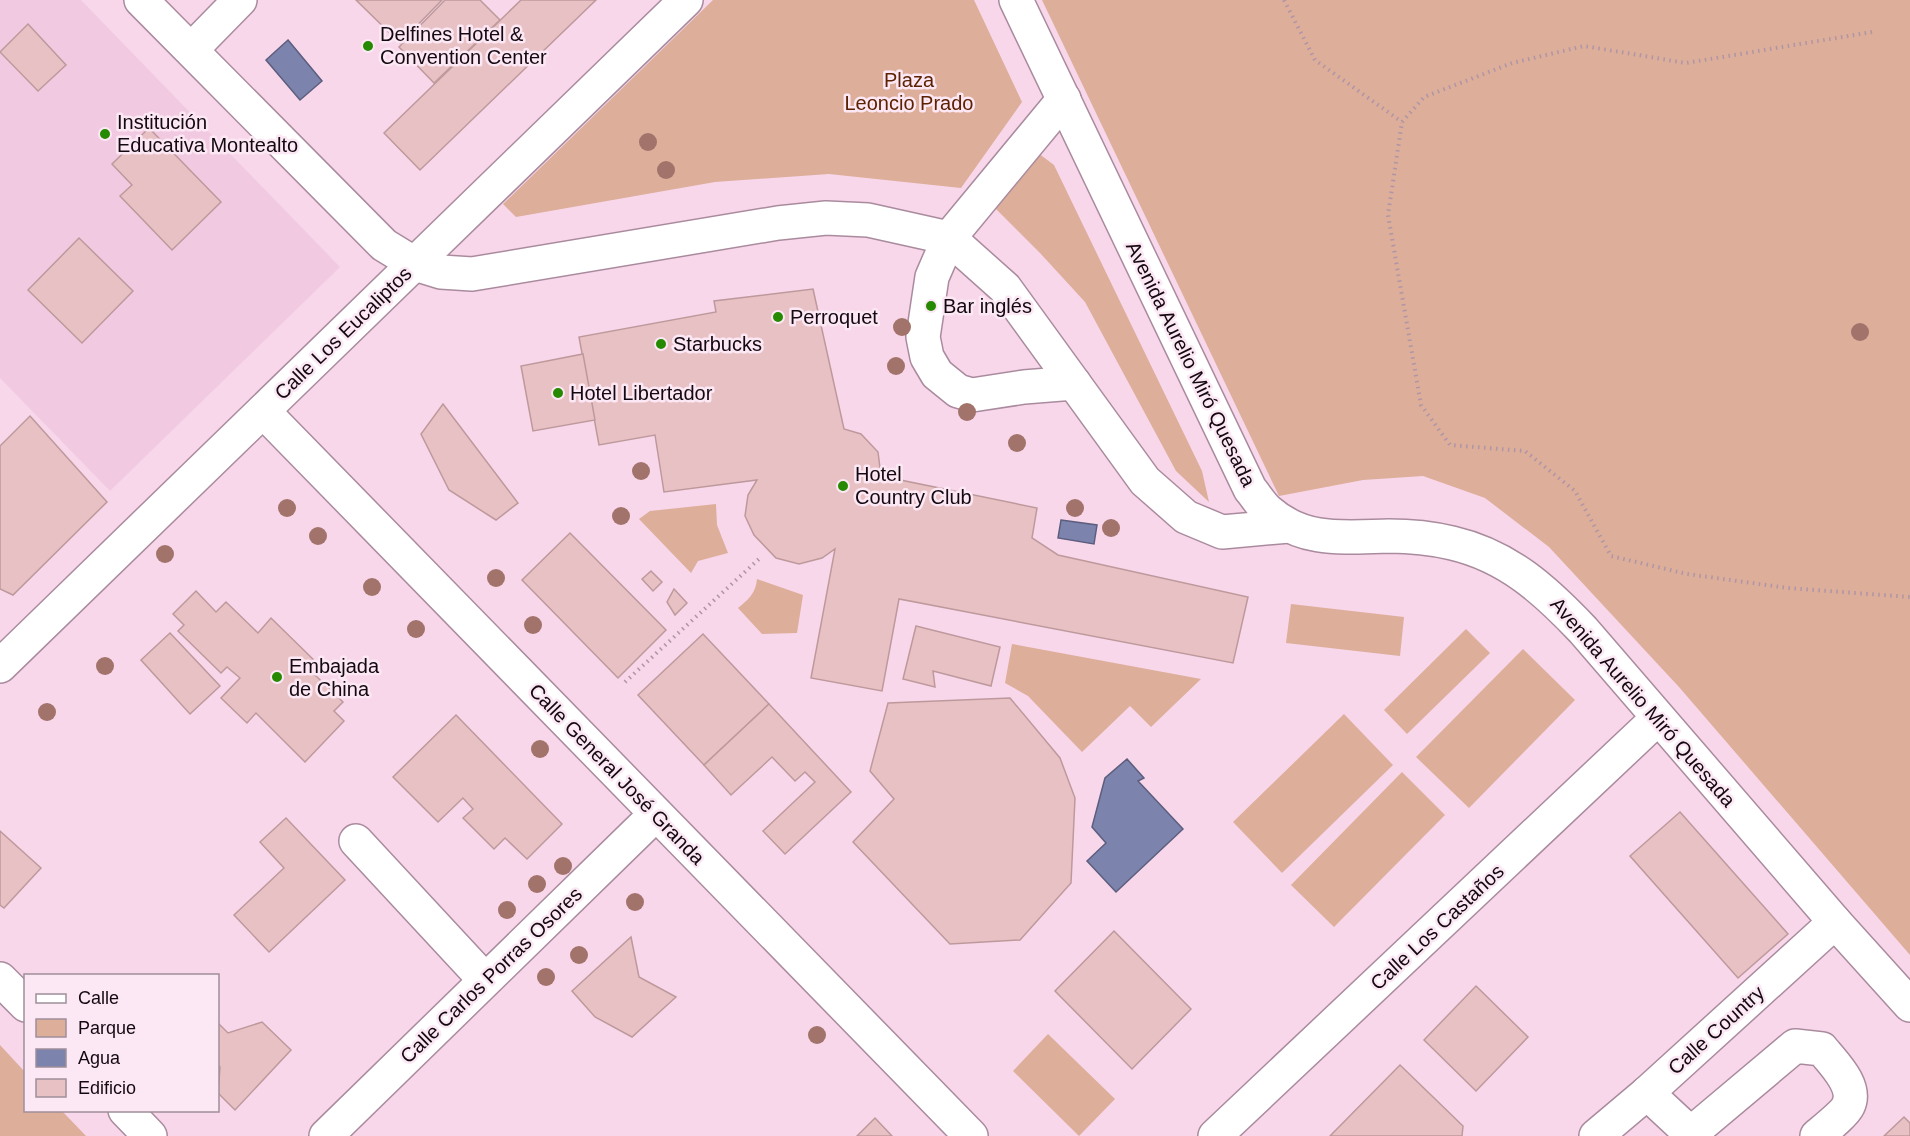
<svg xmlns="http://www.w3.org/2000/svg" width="1910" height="1136" font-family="Helvetica,sans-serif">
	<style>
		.built { fill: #f1cae2 }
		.green { fill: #ddae9a }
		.water { fill: #7c83ad; stroke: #5d5e7e; stroke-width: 1.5 }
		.building { fill: #e8c1c4; stroke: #be999c; stroke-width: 1.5 }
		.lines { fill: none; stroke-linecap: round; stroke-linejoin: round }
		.minor-casing { stroke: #aa8b9e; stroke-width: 36 }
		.major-casing { stroke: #aa8b9e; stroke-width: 36 }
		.path { stroke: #af95a5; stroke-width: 4; stroke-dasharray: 1.5 4.5; stroke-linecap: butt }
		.minor { stroke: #fff; stroke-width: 33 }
		.major { stroke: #fff; stroke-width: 33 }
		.tree { fill: #a2736a }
		.poi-dot { fill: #258a00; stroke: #fce8f4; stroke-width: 2 }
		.labels { text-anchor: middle; stroke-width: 5; stroke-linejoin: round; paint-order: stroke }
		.poi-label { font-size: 20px; fill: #140910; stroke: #fce8f4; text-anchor: start }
		.park-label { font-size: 20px; fill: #5b2101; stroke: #fce8f4 }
		.street-label { font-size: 20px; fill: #140910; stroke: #fce8f4 }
	</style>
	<rect width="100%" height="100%" fill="#f8d7eb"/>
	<path class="built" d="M0,0H81L340,267L110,491L0,378Z"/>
	<g class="green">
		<path d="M713,0H974L1022,102L961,188L829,174L715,182L516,217L503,204Z"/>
		<path d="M1042,0H1910V955L1679,687L1549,547L1485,498L1423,476L1363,480L1279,496Z"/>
		<path d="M1038,153L1054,165L1202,471L1209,502L1176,471L1085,302L1040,253L996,209L1017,171Z"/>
		<path d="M716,504L717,525L728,553L698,561L691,573L639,519L650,511Z"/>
		<path d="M757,579L803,595L797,633L762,634L738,608C748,600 756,593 757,579Z"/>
		<path d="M1291,604L1404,617L1400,656L1286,643Z"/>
		<path d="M1466,629L1490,653L1407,734L1384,710Z"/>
		<path d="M1012,644L1201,679L1151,727L1130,706L1082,752L1028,696L1005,683Z"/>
		<path d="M1523,649L1575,700L1469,808L1416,757Z"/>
		<path d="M1344,714L1393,765L1282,873L1233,822Z"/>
		<path d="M1402,772L1445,815L1334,927L1291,885Z"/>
		<path d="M1048,1034L1115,1099L1079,1136L1013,1071Z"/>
		<path d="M0,1045L25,1072L26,1110L62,1111L86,1136H0Z"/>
	</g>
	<g class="water">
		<path d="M288,40L322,81L300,100L266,60Z"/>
		<path d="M1061,520L1097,525L1094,544L1058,538Z"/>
		<path d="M1127,759L1144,778L1138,781L1183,829L1116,892L1087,861L1106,843L1092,827L1105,778Z"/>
	</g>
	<g class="building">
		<path d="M356,0H442L400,43Z"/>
		<path d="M445,0H480L500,20L434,83L399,47Z"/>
		<path d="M521,0H596L420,170L384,133Z"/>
		<path d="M28,24L66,65L38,91L0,52Z"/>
		<path d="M149,128L221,202L172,250L120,196L132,185L112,164Z"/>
		<path d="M79,238L133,291L82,343L28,290Z"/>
		<path d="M813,289L844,429L861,434L878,452L881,476L1037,508L1032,538L1058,555L1248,597L1233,663L899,599L882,691L811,678L835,549L822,558L799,564L776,558L754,535L745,516L748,495L757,480L664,492L655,435L599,445L579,337L716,312L714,301Z"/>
		<path d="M583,354L595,420L533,431L521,366Z"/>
		<path d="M443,404L518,503L496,520L449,490L421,434Z"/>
		<path d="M30,416L107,502L13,595L0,589V446Z"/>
		<path d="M570,533L666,630L618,678L522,580Z"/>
		<path d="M651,571L662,582L653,591L642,579Z"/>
		<path d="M674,589L687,603L675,615L667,602Z"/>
		<path d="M196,591L216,612L226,602L258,633L271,618L322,668L315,675L343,702L334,711L344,721L305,762L256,713L247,723L221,698L240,678L227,667L221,673L178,631L184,625L173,614Z"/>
		<path d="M916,626L1000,647L991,686L933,671L935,687L903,679Z"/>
		<path d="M170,633L220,686L190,714L141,660Z"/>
		<path d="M703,634L769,704L704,765L638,695Z"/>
		<path d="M1010,698L1060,758L1075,798L1071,883L1020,940L950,944L853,842L894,799L870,771L888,703Z"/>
		<path d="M769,704L851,792L785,854L763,831L815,782L805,772L795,781L772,757L731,795L704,765Z"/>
		<path d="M456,715L562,824L527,859L505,838L494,849L463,818L473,809L463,798L438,822L393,777Z"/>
		<path d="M1680,812L1788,934L1738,978L1630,856Z"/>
		<path d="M286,818L345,880L269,952L234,915L284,868L260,842Z"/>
		<path d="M0,831L41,868L4,908L0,905Z"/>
		<path d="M1114,931L1191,1009L1132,1069L1055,991Z"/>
		<path d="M631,937L639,977L676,997L632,1037L595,1017L572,991Z"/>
		<path d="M1476,986L1528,1037L1476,1091L1424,1040Z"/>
		<path d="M262,1022L291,1050L235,1110L218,1093L220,1067L218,1065V1023L228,1033Z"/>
		<path d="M1400,1065L1463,1126L1462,1136H1330Z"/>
		<path d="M1904,1117L1910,1123V1136H1884Z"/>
		<path d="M875,1118L892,1136H857Z"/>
	</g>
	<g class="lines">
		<defs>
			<g id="minor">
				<path d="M141,0L384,245L415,264L441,272L472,274L778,223L826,218L868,220L949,238L1005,288L1145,481L1186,517L1222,532L1289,526"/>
				<path d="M191,50L240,0"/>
				<path d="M1064,99L949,238L932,277L923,337L927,357L937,374L958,391L972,395L1024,387L1074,383"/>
				<path d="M263,411L971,1136"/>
				<path d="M0,666L686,0"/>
				<path d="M356,841L485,980"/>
				<path d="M0,979L26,1005"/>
				<path d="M1647,1093L1690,1133"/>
				<path d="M125,1110L150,1136"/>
				<path d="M326,1136L656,814"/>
				<path d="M1215,1136L1658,718"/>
				<path d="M1596,1136L1647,1093L1835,922"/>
				<path d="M1688,1136L1795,1046L1822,1049C1833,1063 1858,1086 1848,1106C1845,1113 1824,1130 1817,1136"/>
			</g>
			<path id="major" d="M1016,0L1250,489C1256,496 1261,505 1268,511C1304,543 1344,537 1389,536C1410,536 1431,538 1452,543C1508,556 1545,590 1583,630L1835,922L1910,1005"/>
		</defs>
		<use href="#minor" class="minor-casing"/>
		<use href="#major" class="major-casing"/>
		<g class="path">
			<path d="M1284,0L1315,60L1402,122"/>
			<path d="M1872,32L1686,63L1584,46L1512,63L1424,97L1402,122L1388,215L1421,405L1450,445L1525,451L1575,491L1611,556L1687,574L1788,588L1910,597"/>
			<path d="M625,682L759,559"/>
		</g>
		<use href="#minor" class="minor"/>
		<use href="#major" class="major"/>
	</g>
	<g class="tree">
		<circle cx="648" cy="142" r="9"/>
		<circle cx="666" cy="170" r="9"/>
		<circle cx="902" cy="327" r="9"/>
		<circle cx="1860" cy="332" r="9"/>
		<circle cx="896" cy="366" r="9"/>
		<circle cx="967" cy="412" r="9"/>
		<circle cx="1017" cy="443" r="9"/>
		<circle cx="641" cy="471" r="9"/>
		<circle cx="287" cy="508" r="9"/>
		<circle cx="1075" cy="508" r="9"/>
		<circle cx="621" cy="516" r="9"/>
		<circle cx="1111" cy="528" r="9"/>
		<circle cx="318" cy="536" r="9"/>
		<circle cx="165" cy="554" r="9"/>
		<circle cx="496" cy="578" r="9"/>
		<circle cx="372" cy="587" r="9"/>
		<circle cx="533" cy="625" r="9"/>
		<circle cx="416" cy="629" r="9"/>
		<circle cx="105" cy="666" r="9"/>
		<circle cx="47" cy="712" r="9"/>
		<circle cx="540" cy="749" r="9"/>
		<circle cx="563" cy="866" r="9"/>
		<circle cx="537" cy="884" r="9"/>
		<circle cx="635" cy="902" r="9"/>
		<circle cx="507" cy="910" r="9"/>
		<circle cx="579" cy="955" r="9"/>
		<circle cx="546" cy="977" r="9"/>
		<circle cx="817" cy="1035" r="9"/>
	</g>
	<g class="poi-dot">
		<circle cx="368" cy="46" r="6"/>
		<circle cx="105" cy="134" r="6"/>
		<circle cx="931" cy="306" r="6"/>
		<circle cx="778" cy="317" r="6"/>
		<circle cx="661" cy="344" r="6"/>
		<circle cx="558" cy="393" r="6"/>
		<circle cx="843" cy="486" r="6"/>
		<circle cx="277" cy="677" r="6"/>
	</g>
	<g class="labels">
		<g class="poi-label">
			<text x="380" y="41">Delfines Hotel &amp;<tspan x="380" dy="23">Convention Center</tspan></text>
			<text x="117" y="129">Institución<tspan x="117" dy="23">Educativa Montealto</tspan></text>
			<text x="943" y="313">Bar inglés</text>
			<text x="790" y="324">Perroquet</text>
			<text x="673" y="351">Starbucks</text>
			<text x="570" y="400">Hotel Libertador</text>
			<text x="855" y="481">Hotel<tspan x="855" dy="23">Country Club</tspan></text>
			<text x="289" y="673">Embajada<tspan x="289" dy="23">de China</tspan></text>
		</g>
		<g class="park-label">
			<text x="909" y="87">Plaza<tspan x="909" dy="23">Leoncio Prado</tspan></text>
		</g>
		<g class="street-label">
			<text transform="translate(343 333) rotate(-44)" y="7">Calle Los Eucaliptos</text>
			<text transform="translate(1191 364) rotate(64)" y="7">Avenida Aurelio Miró Quesada</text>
			<text transform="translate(1643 702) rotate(49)" y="7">Avenida Aurelio Miró Quesada</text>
			<text transform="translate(617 774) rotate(46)" y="7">Calle General José Granda</text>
			<text transform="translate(1437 927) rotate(-43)" y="7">Calle Los Castaños</text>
			<text transform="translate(491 975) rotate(-44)" y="7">Calle Carlos Porras Osores</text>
			<text transform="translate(1716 1030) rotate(-42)" y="7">Calle Country</text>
		</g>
	</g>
	<rect x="24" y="974" width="195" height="138" fill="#fce8f4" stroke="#9f8f99" stroke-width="1.5"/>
	<rect x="36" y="994" width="30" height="9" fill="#ffffff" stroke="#9f8f99" stroke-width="1.5"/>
	<text x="78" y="1004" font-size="18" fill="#140910">Calle</text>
	<rect x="36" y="1019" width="30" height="18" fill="#ddae9a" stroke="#9f8f99" stroke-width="1.5"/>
	<text x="78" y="1034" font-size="18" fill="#140910">Parque</text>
	<rect x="36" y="1049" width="30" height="18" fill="#7c83ad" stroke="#9f8f99" stroke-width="1.5"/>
	<text x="78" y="1064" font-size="18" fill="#140910">Agua</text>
	<rect x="36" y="1079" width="30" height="18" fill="#e8c1c4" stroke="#9f8f99" stroke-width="1.5"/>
	<text x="78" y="1094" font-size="18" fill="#140910">Edificio</text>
</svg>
